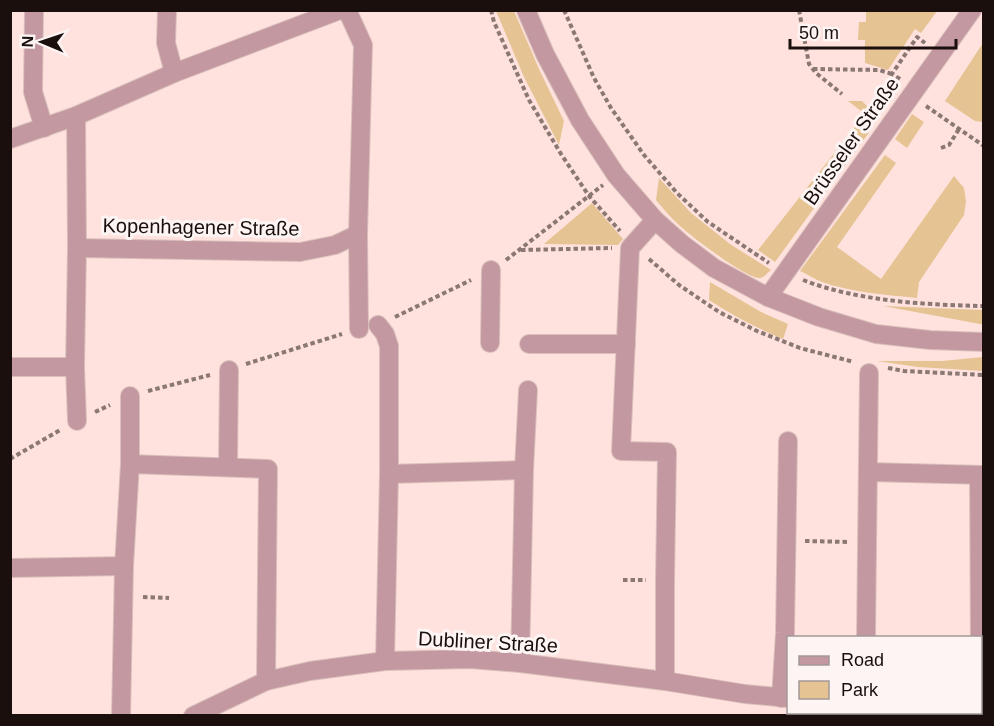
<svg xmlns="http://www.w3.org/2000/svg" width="994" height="726" font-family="Arial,sans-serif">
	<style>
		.green { fill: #e5c393 }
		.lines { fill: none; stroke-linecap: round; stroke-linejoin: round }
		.minor-casing { stroke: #dac0bc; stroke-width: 20 }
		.path { stroke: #8b7774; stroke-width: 4; stroke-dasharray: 4.5 3; stroke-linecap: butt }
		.minor { stroke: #c398a0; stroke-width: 18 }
		.labels { text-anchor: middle; stroke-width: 6; stroke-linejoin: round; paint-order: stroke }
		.street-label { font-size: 20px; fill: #1a0f0d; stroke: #fcf5f4 }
	</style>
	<rect width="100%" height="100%" fill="#ffe2dd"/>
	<g class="green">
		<path d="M496,11H514L539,69L564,121L559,145L524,77Z"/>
		<path d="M866,11V10L937,11L921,33L915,29L888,70L865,63V40H858L859,22H866Z"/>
		<path d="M983,43V122L975,121L945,101Z"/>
		<path d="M848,101H862L874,113V122L870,131L775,262L758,250L865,114Z"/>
		<path d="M912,114L924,122L907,148L895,139Z"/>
		<path d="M885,155L896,163L837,247L881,279L954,176L964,188L966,201L964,215L919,282L917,298C887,295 850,292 822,282C814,279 807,274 800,271Z"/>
		<path d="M659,178L691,213L730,244L771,270C767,273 765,277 760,278C747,279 689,235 678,224C670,217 663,208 656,200Z"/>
		<path d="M592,203L623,239L618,245L544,244Z"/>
		<path d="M710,282L761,312L788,324L783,339C757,328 733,316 709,300Z"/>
		<path d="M883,306L983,310V324H980Z"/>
		<path d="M983,357V371L918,367L877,361H942Z"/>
	</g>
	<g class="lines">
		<defs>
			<g id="minor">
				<path d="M34,10L33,92L44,128"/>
				<path d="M167,10L166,43L174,73"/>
				<path d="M347,10L363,45L358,234L359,329"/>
				<path d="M526,10L545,54L580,120L616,175L655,220L682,244L714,268L768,297L819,317L876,334L930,340L984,342"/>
				<path d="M76,116L77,248L75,367L77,421"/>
				<path d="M10,139L76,116L174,73L340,10"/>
				<path d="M655,220L630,248L621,451L667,452L665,581V681"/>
				<path d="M77,248L300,252L335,245L358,234"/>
				<path d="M768,297L972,10"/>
				<path d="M378,325L385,334L389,346V474L385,661"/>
				<path d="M490,343L491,270"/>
				<path d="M529,344H626"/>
				<path d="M10,367H75"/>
				<path d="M130,464L268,469L266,681"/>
				<path d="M228,467L229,370"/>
				<path d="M869,472L984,475"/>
				<path d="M389,474L524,470"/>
				<path d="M979,475L980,651"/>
				<path d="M10,568L124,566"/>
				<path d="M866,638L869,373"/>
				<path d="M520,663L524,470L528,390"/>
				<path d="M980,682L984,681"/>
				<path d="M781,698L785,633L788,441"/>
				<path d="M121,716L124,566L130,464V396"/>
				<path d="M193,716L266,681L310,671L385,661L470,659L520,663L665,681L745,694L788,698"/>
				<path d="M963,716V712"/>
			</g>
		</defs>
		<use href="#minor" class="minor-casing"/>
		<g class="path">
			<path d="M491,10L494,22L529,100L561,154L589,196L620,231"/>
			<path d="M564,10L594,78L611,108L644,155L677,193L708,222L769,263"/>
			<path d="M799,10L809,64L816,73L842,94"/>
			<path d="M813,69L879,70L892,74"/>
			<path d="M900,79L892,74L917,37L925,43"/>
			<path d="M926,106L984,146"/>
			<path d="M941,148L949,145L959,129"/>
			<path d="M521,250L612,248"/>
			<path d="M649,259L679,285L719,312L757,331L800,348L854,362"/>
			<path d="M506,260L603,185"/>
			<path d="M803,280C857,301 925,305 984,306"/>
			<path d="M395,317L471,280"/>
			<path d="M246,364L342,334"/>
			<path d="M888,368L904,371L984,375"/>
			<path d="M148,391L210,375"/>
			<path d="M95,412L110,405"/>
			<path d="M10,459L62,429"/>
			<path d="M805,541L849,542"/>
			<path d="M623,580H646"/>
			<path d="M143,597L169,598"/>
		</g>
		<use href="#minor" class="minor"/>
	</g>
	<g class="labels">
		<g class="street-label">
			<text transform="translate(851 141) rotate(-55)" y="7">Brüsseler Straße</text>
			<text transform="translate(201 227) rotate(1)" y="7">Kopenhagener Straße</text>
			<text transform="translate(488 642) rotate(3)" y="7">Dubliner Straße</text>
		</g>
	</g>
	<rect width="994" height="726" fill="none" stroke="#1a0f0d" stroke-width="24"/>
	<rect x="787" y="636" width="195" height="78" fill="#fcf5f4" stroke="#a29998" stroke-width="1.5"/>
	<rect x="799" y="656" width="30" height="9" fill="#c398a0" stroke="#a29998" stroke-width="1.5"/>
	<text x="841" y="666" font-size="18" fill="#1a0f0d">Road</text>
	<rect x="799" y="681" width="30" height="18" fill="#e5c393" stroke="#a29998" stroke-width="1.5"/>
	<text x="841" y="696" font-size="18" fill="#1a0f0d">Park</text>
	<g transform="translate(42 42) rotate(272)" stroke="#fcf5f4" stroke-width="4.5" paint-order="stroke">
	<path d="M0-4.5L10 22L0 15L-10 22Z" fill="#1a0f0d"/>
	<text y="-9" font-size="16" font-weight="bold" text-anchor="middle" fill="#1a0f0d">N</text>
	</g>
	<path d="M790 39v9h166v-9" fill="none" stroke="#1a0f0d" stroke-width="3"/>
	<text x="799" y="39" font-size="18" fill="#1a0f0d" stroke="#fcf5f4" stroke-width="4.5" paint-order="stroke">50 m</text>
</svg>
